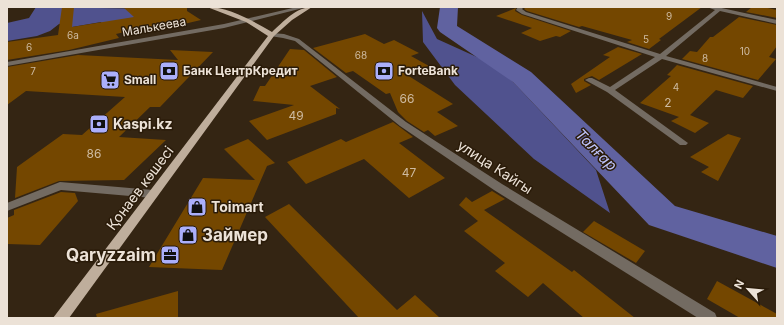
<svg xmlns="http://www.w3.org/2000/svg" width="784" height="325" font-family="Inter,sans-serif">
	<style>
		.forest { fill: #50528e }
		.lines { fill: none; stroke-linecap: round; stroke-linejoin: round }
		.river { fill: #6062a0; fill-rule: evenodd }
		.building { fill: #744700 }
		.minor { fill: #736b62; fill-rule: evenodd }
		.major { fill: #bfae9c; fill-rule: evenodd }
		.labels { text-anchor: middle; stroke-width: 3; stroke-linejoin: round; paint-order: stroke }
		.far-number-label { font-size: 10px; fill: #cebba1 }
		.far-street-label { font-size: 12px; fill: #ece2d7; stroke: #2a1b09 }
		.far-poi-label { font-size: 12px; font-weight: bold; fill: #ece2d7; stroke: #2a1b09; text-anchor: start }
		.number-label { font-size: 12px; fill: #cebba1 }
		.poi-label { font-size: 14px; font-weight: bold; fill: #ece2d7; stroke: #2a1b09; text-anchor: start }
		.street-label { font-size: 14px; fill: #ece2d7; stroke: #2a1b09 }
		.water-label { font-size: 15px; font-style: italic; fill: #bec3f9; stroke: #2a1b09 }
		.near-poi-label { font-size: 17px; font-weight: bold; fill: #ece2d7; stroke: #2a1b09; text-anchor: start }
	</style>
	<rect width="100%" height="100%" fill="#342513"/>
	<g class="forest">
		<path d="M36,7L162,9L108,35L101,22L72,27V22L59,24L50,31L37,36L7,41V23L29,18Z"/>
		<path d="M422,11L437,39L499,67L596,170L610,213L534,159L455,85L423,42Z"/>
	</g>
	<g class="lines">
		<path class="river" d="M440,7H458L457,26L531,72L675,206L777,236V268L649,225L513,82L440,32L437,28Z"/>
	</g>
	<g class="building">
		<path d="M62,7H74L72,27L134,17L123,7H187V11L201,20L154,31L151,26L116,34L119,38L69,50L7,60V42L58,35Z"/>
		<path d="M526,7H702L659,39L661,40L649,49L627,42L632,40L582,26L579,27L527,11L524,9Z"/>
		<path d="M752,7H763L777,10V18L746,12Z"/>
		<path d="M516,8L515,11L522,15L571,31L560,37L556,36L540,41L521,33L532,28L496,16Z"/>
		<path d="M739,17L777,25V46L769,57L776,59L758,80L682,59L690,51L697,52L710,37H713Z"/>
		<path d="M365,34L384,44L394,40L419,53L411,56L429,66L404,73L453,104L437,112L458,126L435,136L428,130L424,132L407,121L398,112L390,93L386,94L353,71L346,73L313,48Z"/>
		<path d="M618,47L642,54L599,80L592,76L584,79V81L591,85L576,93L571,84L610,57L603,55Z"/>
		<path d="M290,49L304,50L337,77L310,86L340,109L336,108V114L267,140L249,121L294,105L253,101L260,86H265Z"/>
		<path d="M170,50L213,52L160,107H150L119,137L166,140L124,180L59,181L15,198L17,167L63,134L82,135L125,97L26,91L7,105V67L78,55L178,60Z"/>
		<path d="M677,65L753,86L743,98L716,90L690,115L709,123L695,133L671,121L679,117L640,103L671,76L667,75Z"/>
		<path d="M393,122L413,137L399,143L445,178L409,198L364,159L306,184L287,162L341,139L346,142Z"/>
		<path d="M728,134L741,138L718,181L701,172L709,167L690,157Z"/>
		<path d="M248,139L275,163L267,166L222,270L149,267L203,178L255,180L224,149Z"/>
		<path d="M492,191L505,199L484,210L572,272L574,270L635,318H584L543,283L528,297L495,271L505,263L464,231L478,221L459,205L466,197L472,202Z"/>
		<path d="M61,192L75,193L78,201L40,245L7,244V218L14,215V210Z"/>
		<path d="M289,204L397,310L415,295L440,318H359L265,217Z"/>
		<path d="M594,221L645,251L636,263L583,232Z"/>
		<path d="M717,281L777,314V318H740L707,299Z"/>
		<path d="M178,291V318H97L96,314Z"/>
	</g>
	<g class="lines">
		<g class="minor">
			<path d="M297,7H307L224,28L7,66V62L224,24Z"/>
			<path d="M518,7H524L522,9L526,12L660,54L715,10L707,7H717L777,20V24L720,11L666,56L777,87V91L662,59L615,90L688,143L686,145H680L607,92L585,80L589,78H592L610,87L655,57L522,14L516,10Z"/>
			<path d="M272,33L284,34L299,39L406,122L502,184L715,313L717,318H698L494,190L400,126L295,41L283,38L270,36V34Z"/>
			<path d="M60,182L153,190L157,191L158,194L157,197L153,198L61,190L7,211V203Z"/>
		</g>
		<path class="major" d="M207,7C229,7 253,21 272,32C283,22 296,7 312,7L292,20L274,36L69,318H53L268,36L246,22Z"/>
	</g>
	<defs>
		<symbol id="bank-square" viewBox="-11 -11 22 22"><rect x="-9" y="-9" width="18" height="18" rx="4" fill="#abaffb" stroke="#2a1b09"/><path d="M-6-4H6V4H-6ZM0-2.3a2.3 2.3 0 1 0 0 4.6a2.3 2.3 0 1 0 0-4.6Z" fill="#111"/></symbol>
		<symbol id="supermarket-square" viewBox="-11 -11 22 22"><rect x="-9" y="-9" width="18" height="18" rx="4" fill="#abaffb" stroke="#2a1b09"/><path d="M-6-5.5h2.5l.6 2H6L4.5 2H-2.5L-4.4-4H-6ZM-1.5 3.2a1.3 1.3 0 1 0 .1 0ZM3 3.2a1.3 1.3 0 1 0 .1 0Z" fill="#111"/></symbol>
		<symbol id="shop-square" viewBox="-11 -11 22 22"><rect x="-9" y="-9" width="18" height="18" rx="4" fill="#abaffb" stroke="#2a1b09"/><path d="M-5-2.5h2.3a2.7 3.5 0 0 1 5.4 0H5L5.5 6h-11ZM-1.5-2.5h3a1.5 2.3 0 0 0-3 0Z" fill="#111"/></symbol>
		<symbol id="office-square" viewBox="-11 -11 22 22"><rect x="-9" y="-9" width="18" height="18" rx="4" fill="#abaffb" stroke="#2a1b09"/><path d="M-6-3h4V-5.5h4V-3h4V5H-6ZM-1-4.5V-3h2v-1.5ZM-6 0V1H6V0Z" fill="#111"/></symbol>
	</defs>
	<g fill-rule="evenodd">
		<use href="#bank-square" x="158" y="60" width="22" height="22"/>
		<use href="#bank-square" x="373" y="60" width="22" height="22"/>
		<use href="#supermarket-square" x="99" y="69" width="22" height="22"/>
		<use href="#bank-square" x="88" y="113" width="22" height="22"/>
		<use href="#shop-square" x="186" y="196" width="22" height="22"/>
		<use href="#shop-square" x="177" y="224" width="22" height="22"/>
		<use href="#office-square" x="159" y="244" width="22" height="22"/>
	</g>
	<g class="labels">
		<g class="far-number-label">
			<text x="669" y="20">9</text>
			<text x="73" y="39">6а</text>
			<text x="646" y="43">5</text>
			<text x="29" y="51">6</text>
			<text x="745" y="55">10</text>
			<text x="361" y="59">68</text>
			<text x="705" y="62">8</text>
			<text x="33" y="75">7</text>
			<text x="676" y="91">4</text>
		</g>
		<g class="far-street-label">
			<text transform="translate(154 27) rotate(-10)" y="4">Малькеева</text>
		</g>
		<g class="far-poi-label">
			<text x="183" y="75">Банк ЦентрКредит</text>
			<text x="398" y="75">ForteBank</text>
			<text x="124" y="84">Small</text>
		</g>
		<g class="number-label">
			<text x="407" y="103">66</text>
			<text x="668" y="107">2</text>
			<text x="296" y="120">49</text>
			<text x="94" y="158">86</text>
			<text x="409" y="177">47</text>
		</g>
		<g class="poi-label">
			<text x="113" y="129">Kaspi.kz</text>
			<text x="211" y="212">Toimart</text>
		</g>
		<g class="street-label">
			<text transform="translate(495 167) rotate(33)" y="5">улица Кайгы</text>
			<text transform="translate(140 188) rotate(-53)" y="5">Қонаев көшесі</text>
		</g>
		<g class="water-label">
			<text transform="translate(596 150) rotate(45)" y="5">Талғар</text>
		</g>
		<g class="near-poi-label">
			<text x="202" y="241">Займер</text>
			<text x="156" y="261" text-anchor="end">Qaryzzaim</text>
		</g>
	</g>
	<rect width="784" height="325" fill="none" stroke="#ece2d7" stroke-width="16"/>
	<g transform="translate(748 289) rotate(297)" stroke="#2a1b09" stroke-width="3" paint-order="stroke">
	<path d="M0-3L7 15L0 10L-7 15Z" fill="#ece2d7"/>
	<text y="-6" font-size="11" font-weight="bold" text-anchor="middle" fill="#ece2d7">N</text>
	</g>
</svg>
